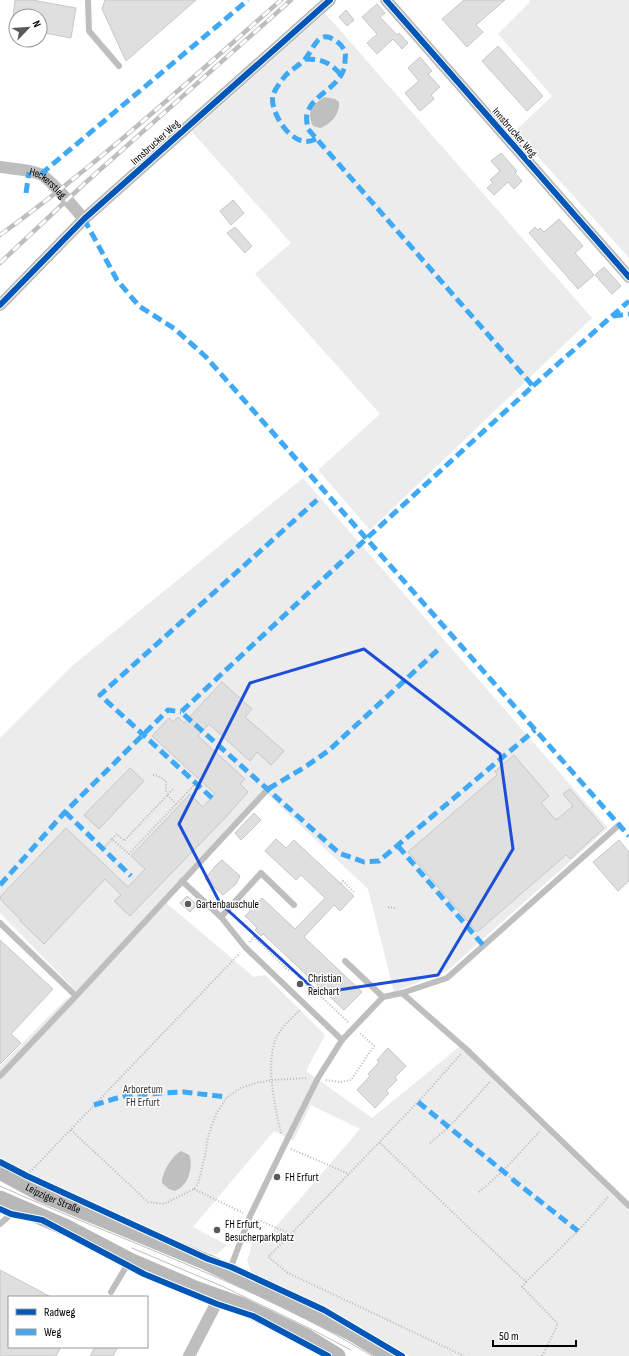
<svg xmlns="http://www.w3.org/2000/svg" width="629" height="1356" font-family="'Sofia Sans Condensed',sans-serif">
	<style>
		.green { fill: #ececec }
		.water { fill: #bfbfbf }
		.building { fill: #dfdfdf; stroke: #c7c7c7 }
		.lines { fill: none; stroke-linecap: round; stroke-linejoin: round }
		.path { stroke: #b9b9b9; stroke-width: 2; stroke-dasharray: 1 2; stroke-linecap: butt }
		.lane { stroke: #bebebe; stroke-width: 6 }
		.street { stroke: #bebebe; stroke-width: 12 }
		.secondary { stroke: #b8b8b8; stroke-width: 17 }
		.tram { stroke: #bebebe; stroke-width: 1 }
		.rail-casing { stroke: #bebebe; stroke-width: 4.5 }
		.rail { stroke: #fff; stroke-width: 3; stroke-dasharray: 9; stroke-linecap: butt }
		.quiet { stroke: #3fa9f5; stroke-width: 5; stroke-dasharray: 10 5; stroke-linecap: butt }
		.cycleway-casing { stroke: #fff; stroke-width: 8 }
		.cycleway { stroke: #0057b8; stroke-width: 6 }
		.marked { fill: none; stroke: #1d4ed8; stroke-width: 3; stroke-linejoin: round }
		.poi-dot { fill: #595959; stroke: #fff; stroke-width: 1.5 }
		.labels { text-anchor: middle; stroke-width: 3; stroke-linejoin: round; paint-order: stroke }
		.street-label { font-size: 11px; fill: #000; stroke: #fff }
		.poi-label { font-size: 11px; fill: #000; stroke: #fff; text-anchor: start }
		.park-label { font-size: 11px; fill: #333; stroke: #fff }
	</style>
	<rect width="100%" height="100%" fill="#fff"/>
	<g class="green">
		<path d="M529,0H629V258L515,131L552,96L498,34L530,2Z"/>
		<path d="M325,13L592,318L370,530L318,470L380,414L255,274L291,243L192,132Z"/>
		<path d="M303,478L608,828L447,971L394,992L368,889L267,794L164,901L254,977L265,975L325,1035L306,1071L372,1118L459,1047L629,1211V1356H409L325,1307L251,1272L247,1261L253,1241L261,1244L360,1129L311,1105L293,1141L274,1131L193,1227L227,1245L216,1255C143,1230 68,1201 0,1164V1066L65,1000L77,992L0,913V738L72,666Z"/>
	</g>
	<g class="water">
		<path d="M324,97L335,99L339,102C340,114 331,124 320,128L313,126C306,111 312,106 324,97Z"/>
		<path d="M181,1151L189,1155C193,1162 190,1180 183,1185C181,1188 178,1189 175,1191L169,1189L162,1183C162,1172 172,1156 181,1151Z"/>
	</g>
	<g class="building">
		<path d="M15,0H32L76,8L71,38L40,32V16H13Z"/>
		<path d="M105,0H196L126,61L102,9Z"/>
		<path d="M464,0H505L476,25L483,32L467,47L442,19Z"/>
		<path d="M377,4L385,13L380,17L397,35L399,33L408,43L402,49L393,39L377,54L367,43L377,34L362,17Z"/>
		<path d="M346,10L354,20L347,26L339,17Z"/>
		<path d="M498,46L543,96L527,111L482,61Z"/>
		<path d="M420,57L432,71L428,74L440,87L431,95L434,99L420,111L405,93L419,81L408,68Z"/>
		<path d="M501,153L517,171L515,173L522,181L514,189L508,182L494,195L487,188L493,183L490,180L500,171L491,161Z"/>
		<path d="M233,200L244,213L231,225L220,211Z"/>
		<path d="M559,219L583,246L575,253L594,275L578,289L529,233L535,227L538,230L540,228L544,232Z"/>
		<path d="M235,227L252,246L245,253L227,233Z"/>
		<path d="M604,267L621,286L612,294L595,275Z"/>
		<path d="M222,682L252,709L245,717L284,751L271,765L257,752L250,761L209,724L198,736L245,779L240,784L248,792L224,819L130,916L114,901L121,895L105,879L44,944L20,921L21,920L0,899V897L66,828L128,887L145,869L131,856L190,794L203,807L215,794L152,736L169,718L173,722L178,717L184,723Z"/>
		<path d="M514,755L549,796L541,803L556,820L573,806L563,794L570,789L604,828L570,859L566,855L477,932L408,852L497,775L495,771Z"/>
		<path d="M130,768L144,781L99,829L84,815Z"/>
		<path d="M254,813L261,820L241,840L235,833Z"/>
		<path d="M276,839L286,848L294,840L354,896L340,911L334,905L304,937L362,992L344,1010L263,934L261,936L255,930L257,928L245,916L262,898L295,929L325,898L301,875L296,880L265,851Z"/>
		<path d="M619,840L629,852V881L618,891L593,862Z"/>
		<path d="M222,860L240,876L236,884L223,895L205,879L216,865Z"/>
		<path d="M187,896L197,905L190,912L180,903Z"/>
		<path d="M0,940L53,989L11,1034L21,1043L0,1064Z"/>
		<path d="M388,1048L406,1066L395,1077L397,1080L386,1091L389,1093L375,1108L357,1090L370,1076L368,1074L379,1062L377,1060Z"/>
		<path d="M0,1270L51,1297H9V1347H61L56,1356H0Z"/>
		<path d="M95,1347H118L113,1356H90Z"/>
	</g>
	<g class="lines">
		<g class="path">
			<path d="M296,63L298,65"/>
			<path d="M153,775L158,776L166,781V791L168,793"/>
			<path d="M167,795L176,804"/>
			<path d="M112,839L117,834L124,841L174,788"/>
			<path d="M103,849L112,839L129,854L196,783"/>
			<path d="M341,884L343,881L354,892"/>
			<path d="M388,907L395,908"/>
			<path d="M250,942L254,937L288,970L293,971L313,991"/>
			<path d="M308,996L314,990L348,1022"/>
			<path d="M326,1080L340,1082L351,1080L374,1046L360,1033"/>
			<path d="M71,1130L148,1202L164,1204L194,1189L198,1184L205,1156L208,1137L216,1114L227,1097L241,1088L256,1083L272,1080L308,1078"/>
			<path d="M281,1133C275,1108 266,1066 275,1041C279,1029 291,1019 300,1010"/>
			<path d="M380,1143L526,1282L522,1287L558,1324L542,1356"/>
			<path d="M430,1143L449,1127L490,1082"/>
			<path d="M291,1149L349,1174"/>
			<path d="M30,1172L240,953"/>
			<path d="M509,1176L512,1179"/>
			<path d="M194,1189L243,1213"/>
			<path d="M479,1192L503,1171L540,1131"/>
			<path d="M258,1220L291,1234L418,1102L461,1054"/>
			<path d="M291,1234L268,1257L288,1273L464,1356"/>
			<path d="M526,1282L578,1231L608,1197"/>
		</g>
		<g class="lane">
			<path d="M88,0L89,31L119,66"/>
			<path d="M182,881L221,917L261,873L294,905"/>
			<path d="M221,917L245,947L342,1040"/>
			<path d="M0,923L76,996L0,1076"/>
			<path d="M345,961L383,997"/>
			<path d="M402,993L466,1049L629,1206"/>
			<path d="M76,996L268,789"/>
			<path d="M0,1224L17,1209"/>
			<path d="M229,1272L250,1216L284,1146L318,1078L342,1040L383,997L402,993L447,978L619,825"/>
			<path d="M111,1292L129,1262"/>
		</g>
		<g class="street">
			<path d="M386,0L629,277"/>
			<path id="s1" d="M0,167C13,169 28,169 40,174C51,179 75,209 84,219"/>
			<path d="M0,305L84,219L330,0"/>
			<path d="M189,1356L219,1298"/>
		</g>
		<g class="secondary">
			<path id="s2" d="M0,1171L42,1194L207,1262L351,1332L390,1356"/>
			<path d="M0,1199L65,1227L130,1261L195,1289L240,1305L306,1337L337,1356"/>
		</g>
		<g class="tram">
			<path d="M0,1186C124,1242 256,1285 372,1356"/>
			<path d="M132,1248L224,1287L309,1328L351,1350"/>
		</g>
		<defs>
			<g id="rail">
				<path d="M0,235C99,163 189,81 281,0"/>
				<path d="M0,263L84,184L291,0"/>
			</g>
		</defs>
		<use href="#rail" class="rail-casing"/>
		<use href="#rail" class="rail"/>
		<g class="quiet">
			<path d="M305,59C322,59 330,62 341,75"/>
			<path d="M316,139C305,144 298,141 289,133C281,126 270,107 273,95C274,91 283,78 286,75C292,69 300,65 305,59C313,51 317,30 333,39C338,42 343,46 345,52C346,55 345,59 345,61C345,87 313,92 307,114C306,118 307,124 308,129L533,386L366,539L181,712L339,853L364,862L379,861L535,730"/>
			<path d="M41,174L248,0"/>
			<path d="M26,193L29,172"/>
			<path d="M84,219L117,280L139,306L175,329L206,357L629,836"/>
			<path d="M613,316L629,314"/>
			<path d="M533,386L629,301"/>
			<path d="M268,789L305,767L328,751L441,647"/>
			<path d="M212,798L100,695L317,500"/>
			<path d="M65,812L131,876"/>
			<path d="M398,846L483,945"/>
			<path d="M0,885L65,812L168,710L181,712"/>
			<path d="M418,1102L509,1176"/>
			<path d="M94,1105L127,1095L183,1092L227,1097"/>
			<path d="M512,1179L578,1231"/>
		</g>
		<defs>
			<g id="cycleway">
				<path d="M386,0L629,277"/>
				<path d="M0,305L84,219L330,0"/>
				<path d="M0,1162L27,1176L208,1259L231,1267L324,1310L402,1356"/>
				<path d="M0,1209L11,1214L42,1220L144,1274L217,1304L253,1316L328,1356"/>
			</g>
		</defs>
		<use href="#cycleway" class="cycleway-casing"/>
		<use href="#cycleway" class="cycleway"/>
	</g>
	<path class="marked" d="M364,649L500,754L513,849L438,975L318,993L220,903L179,824L250,683Z"/>
	<g class="poi-dot">
		<circle cx="188" cy="904" r="4"/>
		<circle cx="300" cy="984" r="4"/>
		<circle cx="277" cy="1177" r="4"/>
		<circle cx="217" cy="1230" r="4"/>
	</g>
	<g class="labels">
		<g class="street-label">
			<text transform="translate(515 132) rotate(49)" y="4">Innsbrucker Weg</text>
			<text transform="translate(155 142) rotate(-42)" y="4">Innsbrucker Weg</text>
			<text dy="4" stroke="none"><textPath href="#s1" startOffset="52">Heckerstieg</textPath></text>
			<text dy="4" stroke="none"><textPath href="#s2" startOffset="60">Leipziger Straße</textPath></text>
		</g>
		<g class="poi-label">
			<text x="196" y="908">Gartenbauschule</text>
			<text x="308" y="982">Christian<tspan x="308" dy="13">Reichart</tspan></text>
			<text x="285" y="1181">FH Erfurt</text>
			<text x="225" y="1228">FH Erfurt,<tspan x="225" dy="13">Besucherparkplatz</tspan></text>
		</g>
		<g class="park-label">
			<text x="143" y="1093">Arboretum<tspan x="143" dy="13">FH Erfurt</tspan></text>
		</g>
	</g>
	<rect x="8" y="1296" width="140" height="52" fill="#ffffff" stroke="#999999"/>
	<rect x="16" y="1309" width="20" height="6" fill="#0057b8" stroke="#999999"/>
	<text x="44" y="1316" font-size="12" fill="#000000">Radweg</text>
	<rect x="16" y="1329" width="20" height="6" fill="#3fa9f5" stroke="#999999"/>
	<text x="44" y="1336" font-size="12" fill="#000000">Weg</text>
	<g transform="translate(28 28) rotate(65)"><circle r="19" fill="#ffffff" stroke="#999999"/>
	<path d="M0-3L7 15L0 10L-7 15Z" fill="#595959"/>
	<text y="-6" font-size="11" font-weight="bold" text-anchor="middle" fill="#000000">N</text>
	</g>
	<path d="M493 1340v6h83v-6" fill="none" stroke="#000000" stroke-width="2"/>
	<text x="499" y="1340" font-size="12" fill="#000000" stroke="#ffffff" stroke-width="3" paint-order="stroke">50 m</text>
</svg>
